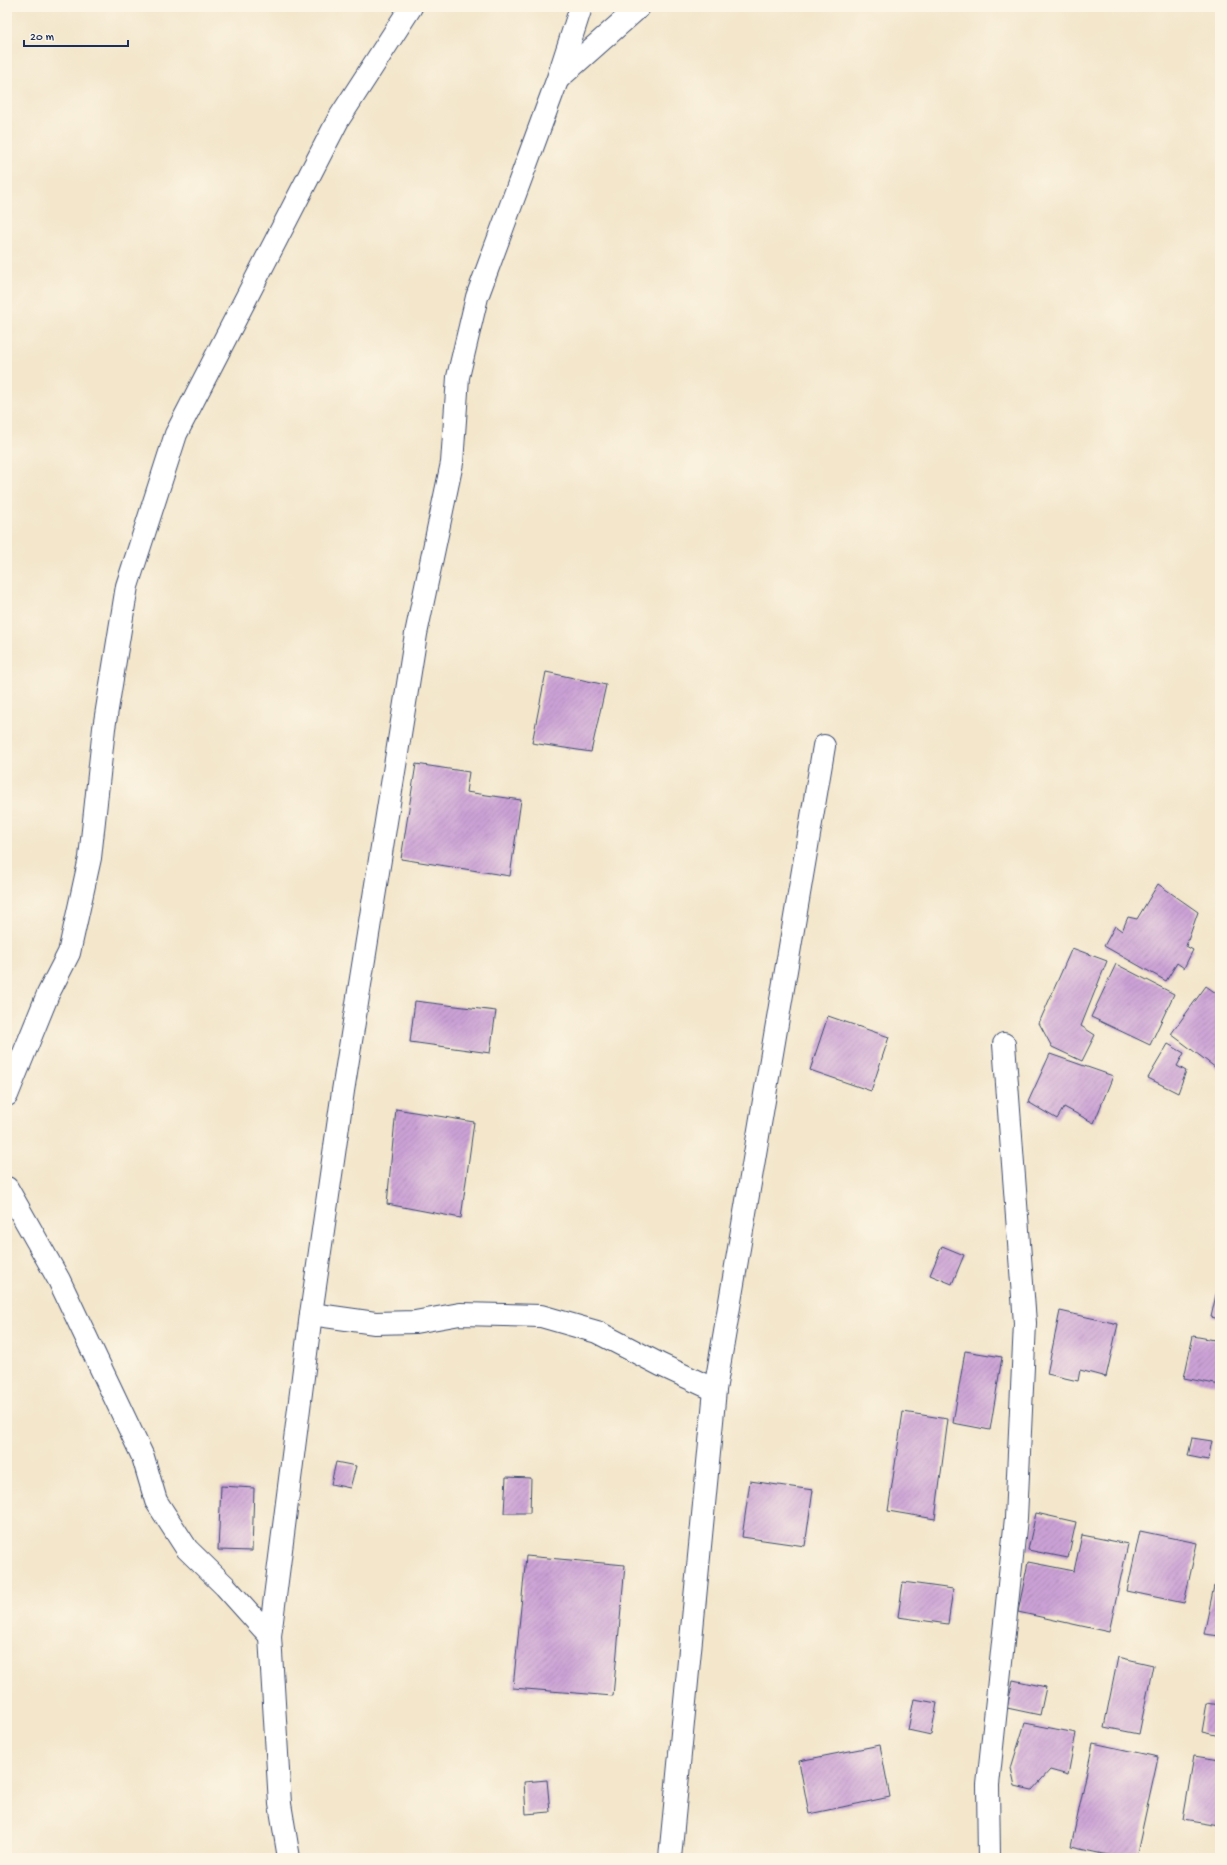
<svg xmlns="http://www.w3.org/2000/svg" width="1227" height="1865" font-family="'Gochi Hand',sans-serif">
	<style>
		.building { fill: url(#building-hatch) }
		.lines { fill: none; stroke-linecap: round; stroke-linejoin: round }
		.minor-casing { stroke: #3b4a6e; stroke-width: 24 }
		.minor { stroke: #fff; stroke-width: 22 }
	</style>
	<defs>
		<pattern id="building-hatch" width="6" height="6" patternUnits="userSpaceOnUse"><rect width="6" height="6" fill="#cca2d6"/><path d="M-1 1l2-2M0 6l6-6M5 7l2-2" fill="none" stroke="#a584b1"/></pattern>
	</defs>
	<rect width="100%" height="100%" fill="#fcf5e5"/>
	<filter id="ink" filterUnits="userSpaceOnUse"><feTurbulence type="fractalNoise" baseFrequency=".025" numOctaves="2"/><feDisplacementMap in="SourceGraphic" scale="8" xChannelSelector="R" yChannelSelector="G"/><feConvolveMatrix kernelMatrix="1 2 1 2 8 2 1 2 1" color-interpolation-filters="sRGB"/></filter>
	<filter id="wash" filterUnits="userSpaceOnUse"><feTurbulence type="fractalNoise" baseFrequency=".012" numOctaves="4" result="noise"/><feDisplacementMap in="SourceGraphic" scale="16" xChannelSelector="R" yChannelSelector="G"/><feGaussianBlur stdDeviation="0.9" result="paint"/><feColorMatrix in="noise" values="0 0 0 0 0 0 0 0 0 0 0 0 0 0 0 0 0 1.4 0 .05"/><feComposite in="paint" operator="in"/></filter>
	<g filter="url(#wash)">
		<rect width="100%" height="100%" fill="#f3e6cb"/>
		<g id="blocks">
			<g class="building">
				<path d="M546,672L606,685L591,752L532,743Z"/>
				<path d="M416,764L469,772L466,792L521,800L510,876L401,859Z"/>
				<path d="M1158,884L1198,912L1186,946L1193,950L1184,968L1177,963L1166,981L1104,946L1115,926L1122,931L1128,917L1137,919Z"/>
				<path d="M1072,948L1107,961L1081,1026L1095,1035L1082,1061L1052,1047L1039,1023Z"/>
				<path d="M1116,964L1174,994L1150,1045L1091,1017Z"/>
				<path d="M1206,986L1220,996V1071L1171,1034Z"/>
				<path d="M415,1001L496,1011L490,1053L410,1042Z"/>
				<path d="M828,1016L889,1037L871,1091L810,1070Z"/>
				<path d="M1168,1044L1184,1053L1177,1066L1186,1071L1178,1093L1148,1078Z"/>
				<path d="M1050,1054L1113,1076L1094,1123L1064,1107L1057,1119L1028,1102Z"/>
				<path d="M396,1109L474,1122L461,1218L387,1204Z"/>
				<path d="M942,1246L964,1255L952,1284L930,1275Z"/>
				<path d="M1219,1282H1220V1319L1211,1317Z"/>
				<path d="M1060,1311L1118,1324L1106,1377L1080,1370L1078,1381L1047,1374Z"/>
				<path d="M1193,1336L1220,1341V1385L1184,1378Z"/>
				<path d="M965,1351L1002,1357L990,1430L953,1423Z"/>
				<path d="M903,1412L948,1419L935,1519L888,1511Z"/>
				<path d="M1192,1438L1212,1441L1208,1460L1188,1456Z"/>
				<path d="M336,1462L356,1466L350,1488L331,1484Z"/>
				<path d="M506,1477L531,1478L530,1513H504Z"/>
				<path d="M750,1481L813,1490L805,1546L742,1537Z"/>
				<path d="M221,1486L254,1488L252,1551L218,1550Z"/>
				<path d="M1036,1513L1076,1522L1068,1558L1028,1550Z"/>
				<path d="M1140,1531L1197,1543L1184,1603L1127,1591Z"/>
				<path d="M1082,1535L1128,1544L1109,1632L1018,1612L1028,1562L1074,1571Z"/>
				<path d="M526,1556L625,1565L613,1696L513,1688Z"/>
				<path d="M903,1582L953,1589L948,1624L898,1617Z"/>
				<path d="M1214,1586L1220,1587V1636L1204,1634Z"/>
				<path d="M1118,1657L1153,1665L1139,1734L1104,1727Z"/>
				<path d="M1013,1680L1046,1687L1040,1715L1007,1708Z"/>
				<path d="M914,1699L937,1703L931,1735L908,1730Z"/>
				<path d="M1207,1703L1220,1705V1736L1202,1732Z"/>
				<path d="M1025,1723L1076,1733L1068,1775L1050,1770L1032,1790L1015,1786L1011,1768Z"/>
				<path d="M1093,1743L1158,1757L1136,1858H1121L1071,1847Z"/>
				<path d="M880,1745L890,1797L809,1814L799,1761Z"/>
				<path d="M1194,1756L1220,1760V1826L1183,1820Z"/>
				<path d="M547,1780L550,1812L526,1814L524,1782Z"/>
			</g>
		</g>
	</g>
	<g filter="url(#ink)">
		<use href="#blocks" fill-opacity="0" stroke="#3b4a6e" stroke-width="1"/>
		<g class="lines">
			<defs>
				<g id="minor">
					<path d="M559,78L639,7"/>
					<path d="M7,1095L48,994L69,953L90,858L104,728L127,586L176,434L338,120L411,7"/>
					<path d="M7,1188L59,1280L143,1457L156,1501L187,1549L225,1586L270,1636"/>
					<path d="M311,1314L375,1323L415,1322L460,1314L541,1316L597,1332L661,1365L715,1390"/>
					<path d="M289,1858L280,1804L270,1636L311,1314L343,1091L416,634L452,463L458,377L477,297L558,78L581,7"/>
					<path d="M670,1858L715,1390L824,746"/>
					<path d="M989,1858L988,1785L1016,1518L1025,1323L1004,1044"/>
				</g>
			</defs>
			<use href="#minor" class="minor-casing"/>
			<use href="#minor" class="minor"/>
		</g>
	</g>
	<rect width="1227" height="1865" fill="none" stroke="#fcf5e5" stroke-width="24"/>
	<path d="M24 40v6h104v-6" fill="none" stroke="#1b2f5e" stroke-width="2"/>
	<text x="30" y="40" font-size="12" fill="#1b2f5e" stroke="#fcf5e5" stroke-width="3" paint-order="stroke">20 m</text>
</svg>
